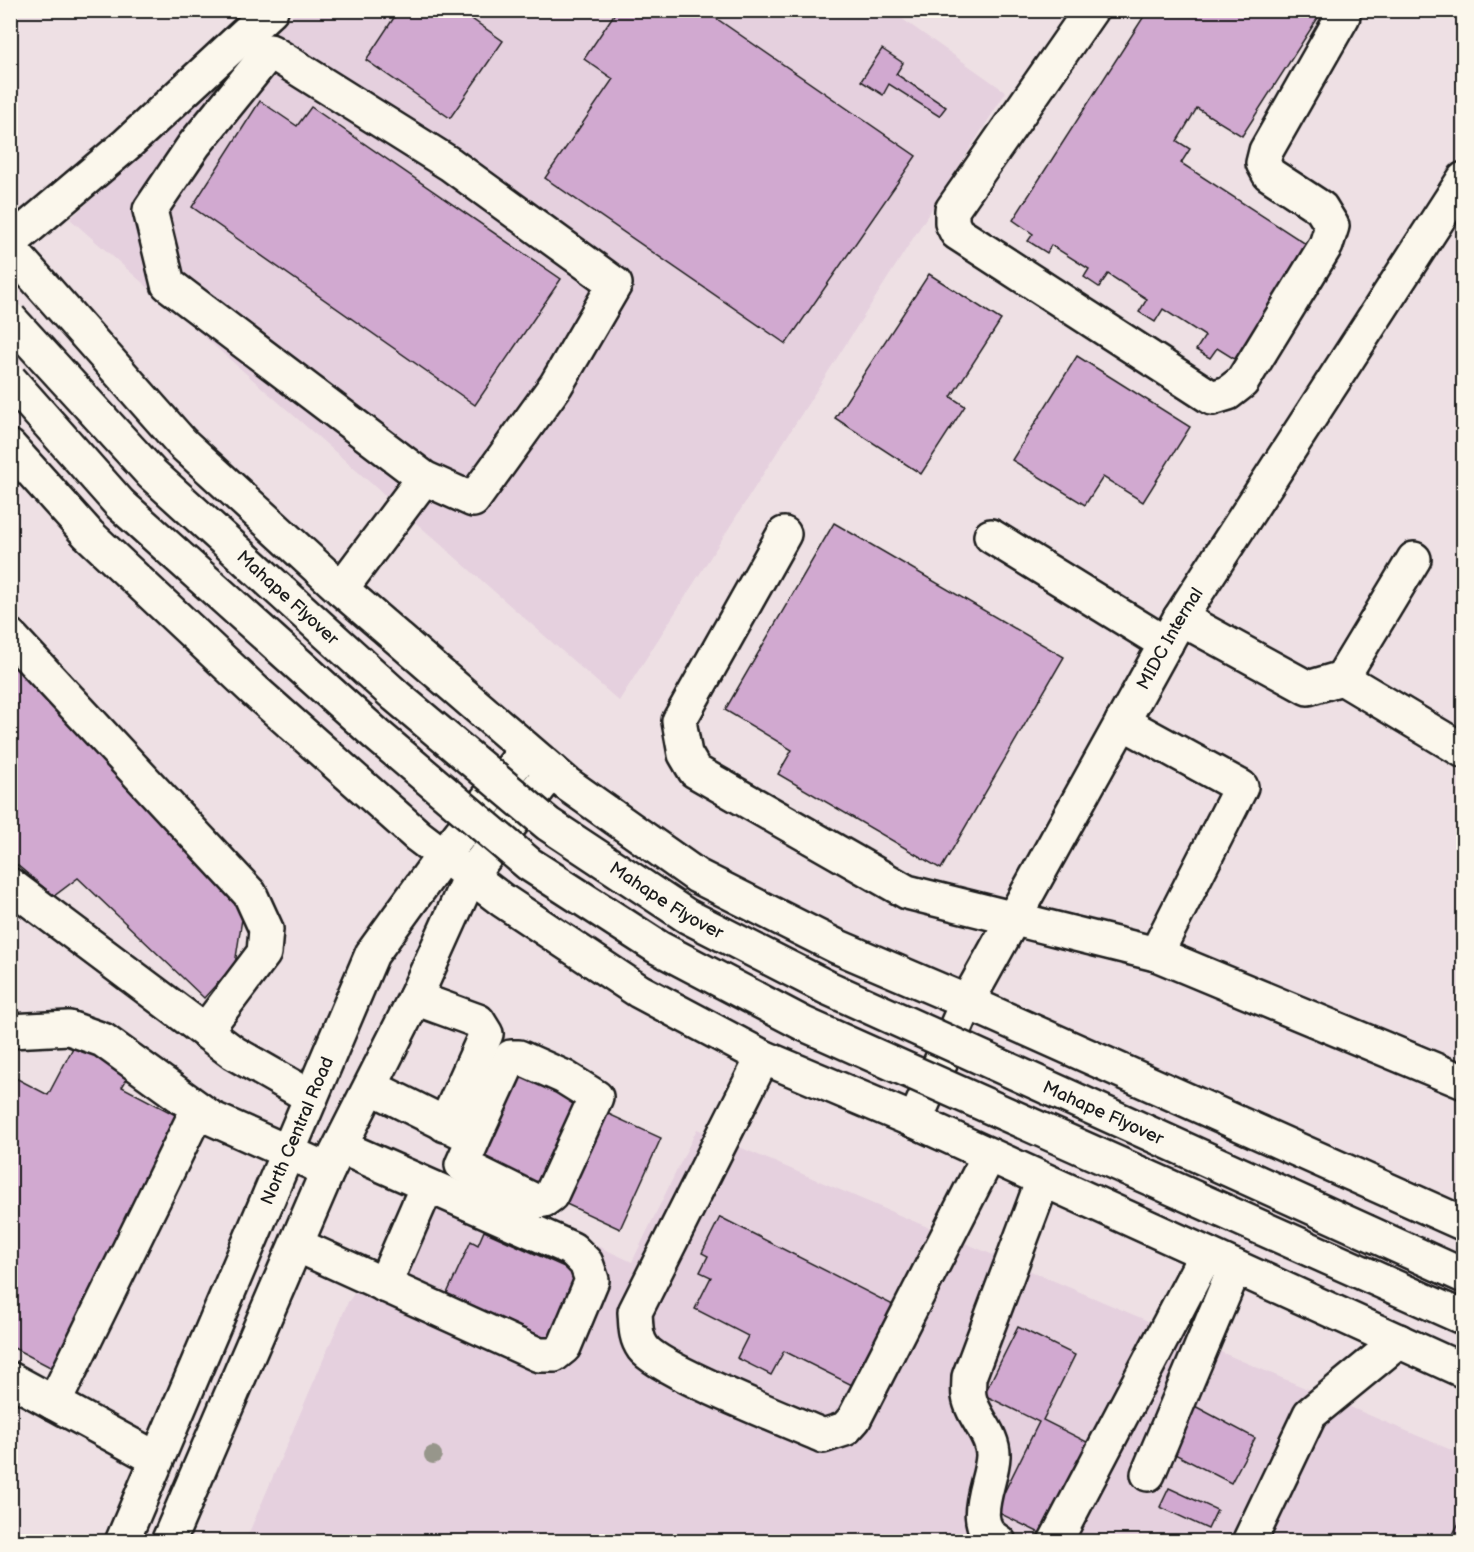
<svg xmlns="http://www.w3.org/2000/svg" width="1474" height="1552" font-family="'Balsamiq Sans',sans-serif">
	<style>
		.built { fill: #e5d0de }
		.building { fill: #d1a9d0; stroke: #1c1c1c; stroke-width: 1.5 }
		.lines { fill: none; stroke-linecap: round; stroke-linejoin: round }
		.minor-casing { stroke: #1c1c1c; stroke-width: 38 }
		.major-casing { stroke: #1c1c1c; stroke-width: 38 }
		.minor { stroke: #fbf7ec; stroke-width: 33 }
		.major { stroke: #fbf7ec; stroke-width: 33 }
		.major-bridge-casing { stroke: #1c1c1c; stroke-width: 38; stroke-linecap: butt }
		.major-bridge { stroke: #fbf7ec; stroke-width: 33 }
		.tree { fill: #97968b }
		.labels { text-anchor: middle; stroke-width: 4.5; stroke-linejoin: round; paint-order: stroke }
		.street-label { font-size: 18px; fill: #1c1c1c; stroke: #fbf7ec }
	</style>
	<rect width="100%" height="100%" fill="#eee0e4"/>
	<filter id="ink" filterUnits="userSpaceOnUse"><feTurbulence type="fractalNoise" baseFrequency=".0167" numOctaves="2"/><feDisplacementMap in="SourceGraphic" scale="12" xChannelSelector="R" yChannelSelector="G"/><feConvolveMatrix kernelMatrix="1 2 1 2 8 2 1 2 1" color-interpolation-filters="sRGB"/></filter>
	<g filter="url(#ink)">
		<g class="built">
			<path d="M298,11H891L1006,92L619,701L70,219Z"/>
			<path d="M697,1129L1463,1455V1541L245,1542L348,1302L442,1173L632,1262Z"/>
		</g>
		<g class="building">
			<path d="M399,10H459L503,41L450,118L366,60Z"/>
			<path d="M617,10H704L916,156L786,344L545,178L613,79L584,59Z"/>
			<path d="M1148,10H1323L1242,136L1197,108L1177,141L1190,149L1181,163L1309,246L1236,360L1217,348L1210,358L1196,350L1205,336L1163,309L1155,322L1139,312L1147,299L1108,274L1099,287L1084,277L1089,269L1051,245L1047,253L1028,241L1033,234L1013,220Z"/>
			<path d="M882,49L903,63L896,74L946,107L939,116L889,84L883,95L861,81Z"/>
			<path d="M260,101L297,126L311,107L561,279L475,405L192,207Z"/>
			<path d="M929,274L1001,320L951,397L965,406L921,474L835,418Z"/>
			<path d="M1077,356L1190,427L1143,502L1103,477L1085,505L1012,460Z"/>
			<path d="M834,523L1064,657L941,869L778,774L792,750L725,710Z"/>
			<path d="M10,659L244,906L235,964L204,998L78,878L54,896L10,859Z"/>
			<path d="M75,1044L130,1074L122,1087L185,1120L52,1368L10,1346V1075L48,1095Z"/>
			<path d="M504,1066L661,1138L620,1229L463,1156Z"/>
			<path d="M720,1217L895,1306L854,1386L784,1351L771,1375L737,1358L748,1336L695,1309L711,1277L700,1272L708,1256L702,1253Z"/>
			<path d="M484,1231L591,1279L561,1346L505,1320L496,1339L438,1313L471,1241L478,1245Z"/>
			<path d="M1018,1327L1075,1355L1043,1420L1095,1446L1050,1538L995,1511L1039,1422L984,1395Z"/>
			<path d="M1191,1404L1255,1438L1231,1483L1167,1450Z"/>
			<path d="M1169,1488L1217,1510L1208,1529L1160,1507Z"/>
			<path d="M1463,1515L1464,1542H1449Z"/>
		</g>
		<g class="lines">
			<defs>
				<g id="minor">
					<path d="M1091,10L952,210V223L957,233L1212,398L1228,393L1242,382L1326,245L1332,226L1321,208L1269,174L1263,163L1266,151L1343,16V10"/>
					<path d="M10,243L127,144L271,10"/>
					<path d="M784,534L679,721L685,754L695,771L907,892L1156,954L1464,1082"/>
					<path d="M991,536L1166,644"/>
					<path d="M341,589L424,478L473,500L556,385L615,284L450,164L270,51L194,145L150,210L168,284L424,478"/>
					<path d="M1180,618L1308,688L1342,678L1464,751"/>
					<path d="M10,636L250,894L266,929L264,953L205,1031"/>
					<path d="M1342,678L1414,559"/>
					<path d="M1122,722L1241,787L1156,954"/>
					<path d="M10,885L234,1053L311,1097"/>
					<path d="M415,998L478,1021L486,1034L445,1125"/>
					<path d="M10,1031L69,1028L103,1040L211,1118L328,1170"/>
					<path d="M763,1057L635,1312C636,1325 635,1337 643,1348C660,1371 790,1421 823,1436L845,1429L854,1419L989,1155"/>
					<path d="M371,1087L474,1138L462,1165L535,1201L544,1200L551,1195L596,1097L564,1077L519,1057H511L474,1138"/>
					<path id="s1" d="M915,1121L967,1002L1180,618L1464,179"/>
					<path d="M297,1245L539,1355H554L564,1347L592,1280L586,1263L572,1249L341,1147"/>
					<path d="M384,1285L427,1186"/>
					<path d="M10,1379L157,1459"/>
					<path d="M54,1403L198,1109"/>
					<path d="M1148,1474L1235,1267"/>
					<path d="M999,1542C966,1524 992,1484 993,1456C994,1434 972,1417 969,1396C968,1390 969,1383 969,1377L1043,1180"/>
					<path d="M1055,1542L1206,1254"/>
					<path d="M1249,1542L1310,1414L1399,1341"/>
				</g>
				<g id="major">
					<path d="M10,249L182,443L341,589L567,784L697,876L836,946L967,1002L1464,1224"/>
					<path d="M10,447L88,534L255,691L418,836L502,900L639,991L763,1057L915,1121L1464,1371"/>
					<path id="s2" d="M122,1542L372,954L443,856L526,750"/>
					<path d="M168,1542L328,1170L415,998L470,876L552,771"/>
				</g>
			</defs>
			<use href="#minor" class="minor-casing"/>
			<use href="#major" class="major-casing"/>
			<use href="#minor" class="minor"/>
			<use href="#major" class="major"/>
			<defs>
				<g id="major-bridge">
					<path id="s3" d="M10,319L152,474L396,696L548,824L687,916L828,988L1464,1276"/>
					<path d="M10,380L120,504L377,735L529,864L659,948L804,1024L1464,1318"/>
				</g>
			</defs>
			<use href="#major-bridge" class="major-bridge-casing"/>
			<use href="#major-bridge" class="major-bridge"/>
		</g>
		<circle class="tree" cx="433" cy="1455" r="9"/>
	</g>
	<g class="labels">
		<g class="street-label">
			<text dy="6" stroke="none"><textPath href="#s3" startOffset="394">Mahape Flyover</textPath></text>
			<text dy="6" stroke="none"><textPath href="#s1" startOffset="546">MIDC Internal</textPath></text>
			<text dy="6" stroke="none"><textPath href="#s3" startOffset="880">Mahape Flyover</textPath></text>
			<text dy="6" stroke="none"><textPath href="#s3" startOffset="1366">Mahape Flyover</textPath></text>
			<text dy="6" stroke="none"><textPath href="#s2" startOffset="447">North Central Road</textPath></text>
		</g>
	</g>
	<rect width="1474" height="1552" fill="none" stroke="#fbf7ec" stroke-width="36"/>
	<rect x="18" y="18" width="1438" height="1516" fill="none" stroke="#1c1c1c" stroke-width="2" filter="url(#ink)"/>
</svg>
